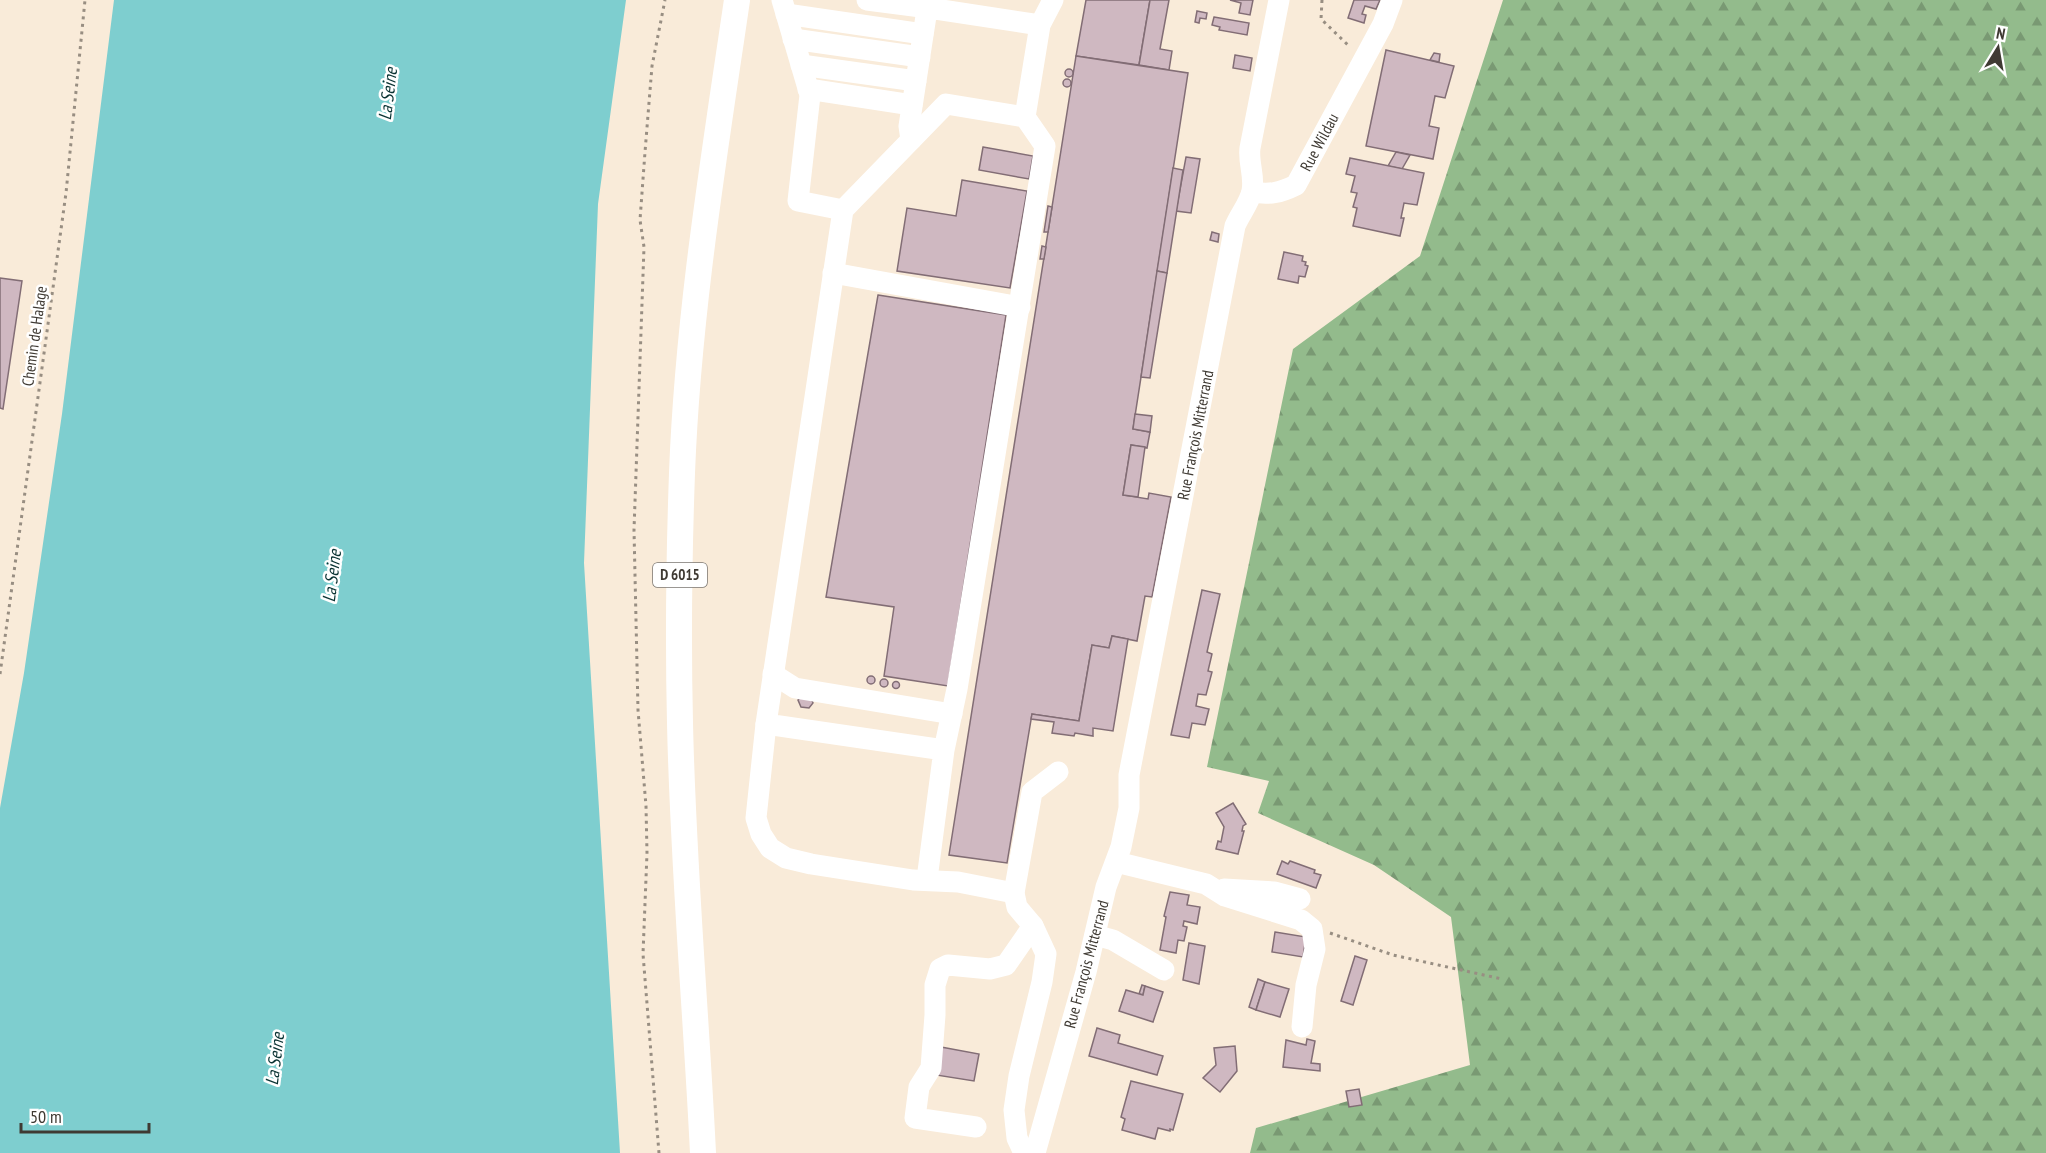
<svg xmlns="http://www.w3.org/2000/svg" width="2046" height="1153" font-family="'PT Sans Narrow',sans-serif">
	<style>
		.forest { fill: url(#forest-firs) }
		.water { fill: #7ececf }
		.building { fill: #cfb8c1; stroke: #826d75; stroke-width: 1.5 }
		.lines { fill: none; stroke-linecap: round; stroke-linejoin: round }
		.path { stroke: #988e82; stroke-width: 3; stroke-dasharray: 3 4.5; stroke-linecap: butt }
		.minor { stroke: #fff; stroke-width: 21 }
		.major { stroke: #fff; stroke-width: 26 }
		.labels { text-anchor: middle; stroke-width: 5; stroke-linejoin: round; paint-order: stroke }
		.shield { fill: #fff; stroke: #797570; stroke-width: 1.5 }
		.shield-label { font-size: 15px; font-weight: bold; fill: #3f3a33 }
		.street-label { font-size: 16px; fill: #3f3a33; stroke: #fff }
		.water-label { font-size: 18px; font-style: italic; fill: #0a3333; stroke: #fff }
	</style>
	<defs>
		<pattern id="forest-firs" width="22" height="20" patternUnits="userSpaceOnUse" patternTransform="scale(1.5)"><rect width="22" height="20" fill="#93bb8c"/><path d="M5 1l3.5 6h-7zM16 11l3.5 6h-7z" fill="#799973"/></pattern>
	</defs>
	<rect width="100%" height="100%" fill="#f9ebd9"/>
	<path class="forest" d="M1503,0H2046V1153H1250L1256,1128L1470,1065L1451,917L1374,865L1258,813L1269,781L1207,767L1293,349L1420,256Z"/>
	<path class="water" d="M114,0H626L598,204L584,563L620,1153H0V808L24,673L62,414Z"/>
	<g class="building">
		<path d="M1086,0H1150L1139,65L1076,56Z"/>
		<path d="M1150,0H1169L1160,49L1172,51L1169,70L1139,65Z"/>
		<path d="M1230,0H1253L1250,15L1239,13L1241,3Z"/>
		<path d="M1354,0H1380L1376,9L1365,6L1362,14L1366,15L1364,23L1348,18Z"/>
		<path d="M1197,11L1207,13L1206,19L1200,18L1199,23L1195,22Z"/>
		<path d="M1214,17L1249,23L1247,35L1219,30L1220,27L1212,25Z"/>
		<path d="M1386,50L1454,66L1445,98L1435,96L1429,126L1439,128L1433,159L1366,146Z"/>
		<path d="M1434,53L1440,54L1439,62L1430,60Z"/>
		<path d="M1235,55L1252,58L1250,71L1233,68Z"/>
		<path d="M1076,56L1188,73L1133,429L1150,432L1147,448L1131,445L1123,495L1148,499L1149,493L1171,497L1152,597L1145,596L1137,641L1112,636L1109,648L1092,645L1079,721L1032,714L1007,863L949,855Z"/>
		<circle cx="1069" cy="73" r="4"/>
		<circle cx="1067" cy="83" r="4"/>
		<path d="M983,147L1033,156L1029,179L979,170Z"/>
		<path d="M1396,152L1410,155L1402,169L1388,166Z"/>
		<path d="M1186,157L1200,159L1191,213L1176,211Z"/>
		<path d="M1350,158L1424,173L1417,205L1404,203L1401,218H1404L1400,236L1353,226L1357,208L1353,207L1357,193L1351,192L1355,176L1346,174Z"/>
		<path d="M1173,168L1183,170L1167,273L1157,271Z"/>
		<path d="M962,180L1027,191L1010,288L897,271L907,208L956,216Z"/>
		<path d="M1048,206L1052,207L1048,232H1044Z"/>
		<path d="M1212,232L1219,234L1218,242L1210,240Z"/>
		<path d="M1042,246L1046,247L1044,259H1040Z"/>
		<path d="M1284,252L1303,256L1302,261L1306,262L1305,265L1308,266L1305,277L1299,276L1298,283L1278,279Z"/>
		<path d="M1157,271L1167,273L1150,378L1141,377Z"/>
		<path d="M0,278L22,281L3,409L0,408Z"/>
		<path d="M878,295L1006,315L948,686L884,676L894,607L826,597Z"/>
		<path d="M1135,414L1152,416L1150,432L1133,429Z"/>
		<path d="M1131,445L1145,447L1138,497L1123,495Z"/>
		<path d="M1202,590L1220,594L1207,652L1212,654L1208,671L1212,672L1206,695L1198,694L1196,706L1209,709L1205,725L1192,723L1189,738L1171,735Z"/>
		<path d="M1112,636L1128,639L1113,731L1093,728V736L1075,733L1074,736L1052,733L1054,722L1031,719L1032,714L1079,721L1092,645L1109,648Z"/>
		<circle cx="871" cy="680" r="4"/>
		<circle cx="884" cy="683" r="4"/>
		<circle cx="896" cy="685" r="3.5"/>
		<path d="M802,695L810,696L813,703L809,708L801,707L798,700Z"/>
		<path d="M1233,803L1246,824L1243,826L1242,831H1244L1238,854L1216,849L1218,841L1221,842L1224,827L1216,813Z"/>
		<path d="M1282,861L1288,864L1290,861L1315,870L1314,873L1321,875L1316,888L1277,874Z"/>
		<path d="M1170,892L1189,895L1187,905L1200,907L1197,924L1184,921L1183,926L1187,927L1184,941L1178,940L1176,953L1160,950L1166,917L1164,916Z"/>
		<path d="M1275,932L1306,937L1303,957L1272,952Z"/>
		<path d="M1189,943L1205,946L1199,984L1183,980Z"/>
		<path d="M1355,956L1367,960L1353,1005L1341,1001Z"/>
		<path d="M1258,979L1265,982L1256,1010L1249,1007Z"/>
		<path d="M1265,982L1289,989L1280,1017L1256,1010Z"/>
		<path d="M1142,985L1145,986L1143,995L1139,994Z"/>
		<path d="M1145,986L1163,992L1153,1022L1119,1011L1126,990L1143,995Z"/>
		<path d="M1097,1028L1120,1035L1118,1043L1163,1056L1157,1075L1089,1056Z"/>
		<path d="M1307,1039L1315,1041L1311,1063L1320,1064V1071L1283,1067L1286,1040L1306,1045Z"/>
		<path d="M1235,1046L1237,1071L1220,1092L1203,1078L1216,1065L1214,1048Z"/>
		<path d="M941,1047L979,1054L974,1081L936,1075Z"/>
		<path d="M1131,1081L1183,1094L1173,1130L1170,1129V1131L1158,1128L1155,1139L1122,1130L1125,1119L1121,1117Z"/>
		<path d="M1359,1089L1362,1105L1349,1107L1346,1091Z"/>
	</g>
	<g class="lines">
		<g class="path">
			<path d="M1322,0L1321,19L1349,46"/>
			<path d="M0,674L66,193L85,0"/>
			<path d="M1330,933L1393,955L1502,979"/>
			<path d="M659,1153L643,954L647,853L646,806L638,710L634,530L644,247L640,220L645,152L652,66L665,0"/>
		</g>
		<g class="minor">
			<path d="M782,0L810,95L798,201L843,210"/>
			<path d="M867,0L929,8L926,0"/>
			<path d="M786,14L923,34"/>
			<path d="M793,39L920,57"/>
			<path d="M801,65L916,81"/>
			<path d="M808,89L912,105"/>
			<path d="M1025,117L1040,25L1053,0"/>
			<path d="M911,140L909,126L926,16L929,8L1040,25"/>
			<path d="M1252,192C1269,195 1280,193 1296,185L1383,24L1392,0"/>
			<path d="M833,273L1020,307"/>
			<path d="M773,674L795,688L952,714"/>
			<path d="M766,724L756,818L761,834L770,848L786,858L811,864L913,880L958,882L1014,893"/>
			<path d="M1116,862L1206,884L1225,896L1301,920L1312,929L1315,949L1306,985L1302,1027"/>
			<path d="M927,879L944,750L957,689L1045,146L1025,117L946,104L843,210L766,724L944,750"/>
			<path d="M1224,889L1274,892L1300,899"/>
			<path d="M1095,935L1113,940L1164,970"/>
			<path d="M976,1127L915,1118L919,1087L931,1068L935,1015V985L940,969L948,965L990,969L1006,965L1033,926"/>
			<path d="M1024,1153L1017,1138L1014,1110L1019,1076L1042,982L1046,954L1033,926L1017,907L1014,893L1032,792L1058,772"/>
			<path d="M1035,1153L1086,972L1106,887L1121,847L1129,808V775L1235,226C1240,214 1249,204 1252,191C1255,176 1248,163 1250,148L1279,0"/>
		</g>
		<path class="major" d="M703,1153C696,1010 683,867 680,723C678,640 679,557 682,473C688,314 714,157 737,0"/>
	</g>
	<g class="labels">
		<rect class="shield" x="653" y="563" width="54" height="24" rx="4.5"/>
		<g class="shield-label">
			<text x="680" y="580">D 6015</text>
		</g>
		<g class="street-label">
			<text transform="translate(1319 142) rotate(-62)" y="6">Rue Wildau</text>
			<text transform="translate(34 336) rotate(-82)" y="6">Chemin de Halage</text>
			<text transform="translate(1195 435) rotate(-79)" y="6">Rue François Mitterrand</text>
			<text transform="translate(1086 964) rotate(-75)" y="6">Rue François Mitterrand</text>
		</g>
		<g class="water-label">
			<text transform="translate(388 94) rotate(-83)" y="6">La Seine</text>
			<text transform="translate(332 576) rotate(-83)" y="6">La Seine</text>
			<text transform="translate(275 1059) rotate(-83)" y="6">La Seine</text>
		</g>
	</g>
	<g transform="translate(1998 48) rotate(11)" stroke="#ffffff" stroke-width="4.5" paint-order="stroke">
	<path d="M0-4.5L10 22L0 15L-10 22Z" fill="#3f3a33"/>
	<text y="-9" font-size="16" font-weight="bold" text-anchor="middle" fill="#3f3a33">N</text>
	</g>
	<path d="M21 1123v9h128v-9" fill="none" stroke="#3f3a33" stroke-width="3"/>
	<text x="30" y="1123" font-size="18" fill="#3f3a33" stroke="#ffffff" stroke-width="4.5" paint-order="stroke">50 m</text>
</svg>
